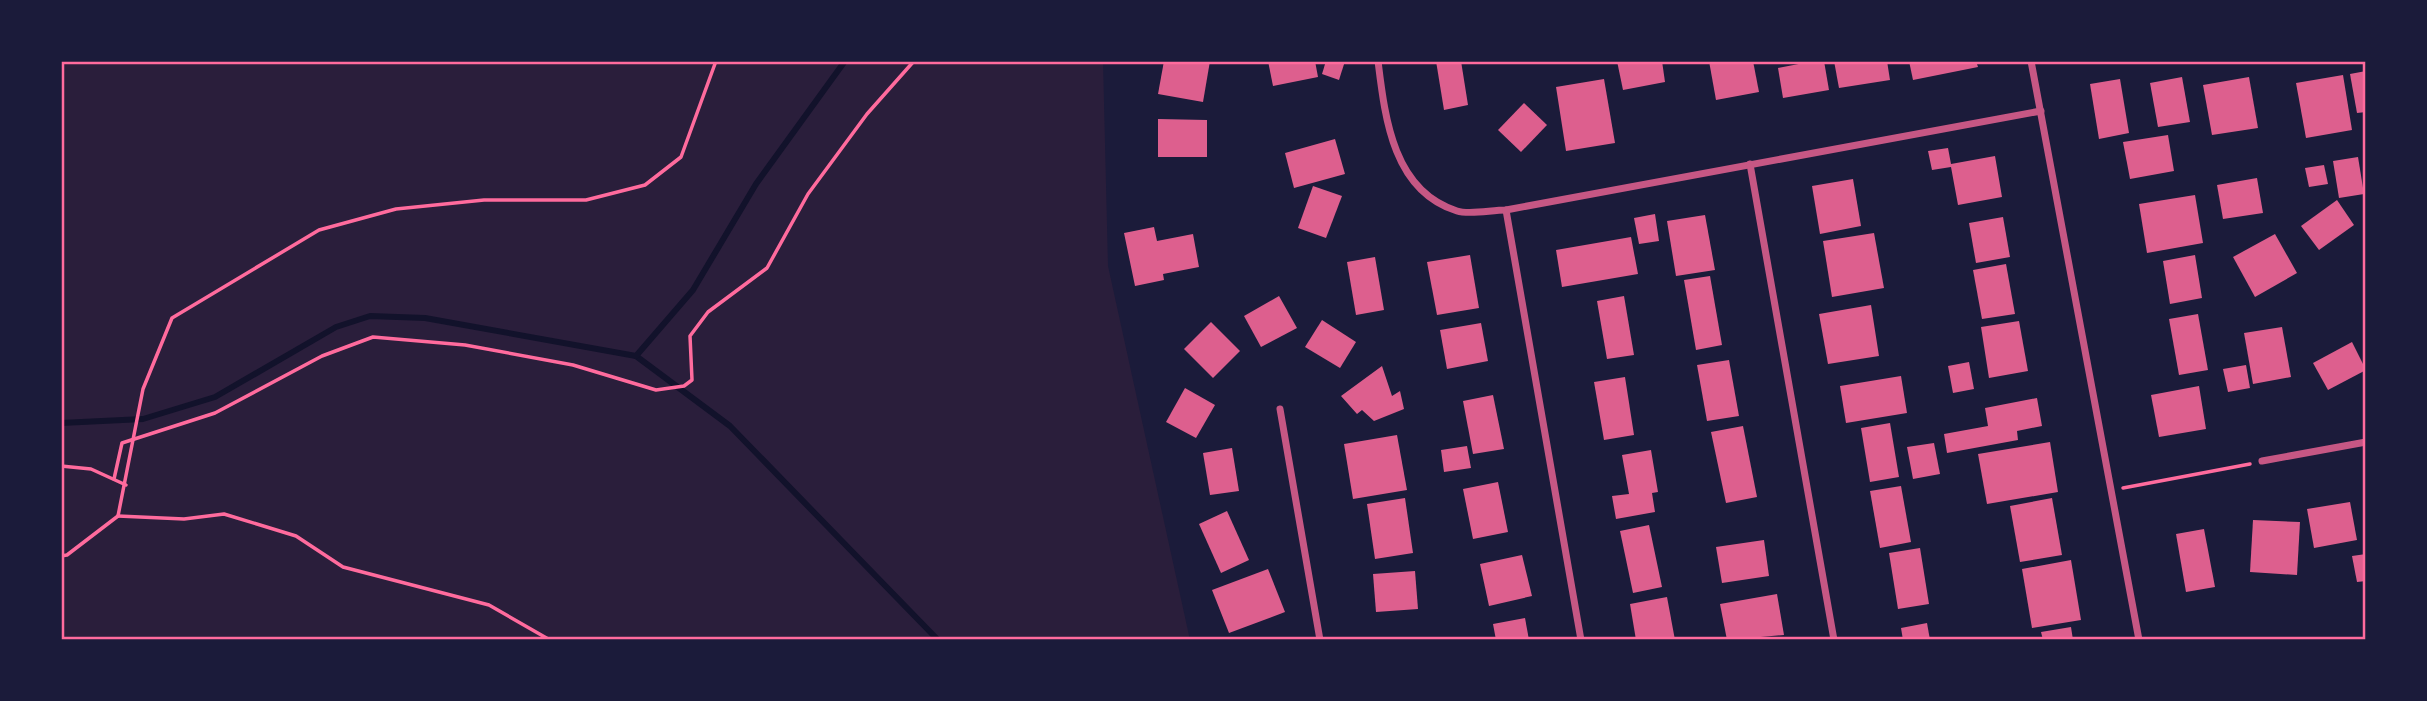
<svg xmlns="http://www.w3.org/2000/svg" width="2427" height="701" font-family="Barlow,sans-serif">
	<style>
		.green { fill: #2a1e3b }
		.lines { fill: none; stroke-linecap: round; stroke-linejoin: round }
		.stream { stroke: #12122b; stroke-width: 6 }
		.building { fill: #dd5f8e }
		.path { stroke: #ff6b9d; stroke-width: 3.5 }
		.minor { stroke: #c65784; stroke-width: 7 }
		.neatline { fill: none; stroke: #ff6b9d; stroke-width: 2.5 }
	</style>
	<rect width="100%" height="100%" fill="#1b1b3a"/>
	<path class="green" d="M61,61H1103L1108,266L1190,640H61Z"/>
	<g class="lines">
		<g class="stream">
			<path d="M636,356L730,426L938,640"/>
			<path d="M61,423L143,419L215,397L336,327L370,316L425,318L636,356L693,290L756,184L845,61"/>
		</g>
	</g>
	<g class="building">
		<path d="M1164,61H1210L1203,102L1158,94Z"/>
		<path d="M1268,61H1315L1318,77L1273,86Z"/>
		<path d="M1326,61H1345L1339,80L1322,74Z"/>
		<path d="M1436,61H1461L1468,105L1444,110Z"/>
		<path d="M1617,61H1662L1665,82L1623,90Z"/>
		<path d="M1709,61H1753L1759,92L1716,100Z"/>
		<path d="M1814,61H1824L1829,90L1783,98L1778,68Z"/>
		<path d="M1834,61H1887L1890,80L1839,88Z"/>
		<path d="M1909,61H1976L1978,67L1913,80Z"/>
		<path d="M2366,71V112L2357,113L2350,74Z"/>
		<path d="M2343,75L2352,130L2306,138L2296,83Z"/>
		<path d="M2182,77L2190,122L2158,127L2150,83Z"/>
		<path d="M2249,77L2258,128L2212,135L2203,85Z"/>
		<path d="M1604,79L1615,143L1566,151L1556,87Z"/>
		<path d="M2120,79L2129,133L2099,139L2090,84Z"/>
		<path d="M1524,103L1547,125L1521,152L1498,130Z"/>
		<path d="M1158,119L1207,120V157H1158Z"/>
		<path d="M2168,135L2174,171L2130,179L2123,142Z"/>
		<path d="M1335,139L1345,174L1294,188L1285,153Z"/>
		<path d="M1948,148L1951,164L1995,156L2002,197L1958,205L1951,167L1932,170L1928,151Z"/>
		<path d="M2358,157L2364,194L2339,198L2333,161Z"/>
		<path d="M2324,165L2328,184L2309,187L2305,168Z"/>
		<path d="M2257,178L2263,213L2223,219L2217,185Z"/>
		<path d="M1853,179L1861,226L1820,234L1812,186Z"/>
		<path d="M1313,186L1342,196L1326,238L1298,228Z"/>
		<path d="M2195,195L2203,243L2147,253L2139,204Z"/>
		<path d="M2337,200L2354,225L2319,250L2301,226Z"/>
		<path d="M1655,214L1659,241L1639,244L1634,218Z"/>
		<path d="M1705,215L1715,270L1676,276L1667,221Z"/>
		<path d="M2003,217L2010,257L1976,263L1969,223Z"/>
		<path d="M1154,227L1157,241L1193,234L1199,267L1163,274L1164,280L1135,286L1124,233Z"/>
		<path d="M1874,233L1884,288L1832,297L1823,241Z"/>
		<path d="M2275,234L2297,273L2255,297L2233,257Z"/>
		<path d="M1631,237L1638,274L1562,287L1556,250Z"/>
		<path d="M1470,255L1479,308L1437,315L1427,262Z"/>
		<path d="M2195,255L2202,298L2170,304L2163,261Z"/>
		<path d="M1375,257L1384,310L1356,315L1347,262Z"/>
		<path d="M2006,264L2015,314L1982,319L1973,270Z"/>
		<path d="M1710,276L1722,345L1696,350L1684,280Z"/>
		<path d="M1279,296L1297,328L1261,347L1244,316Z"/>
		<path d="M1624,296L1634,355L1607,359L1597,301Z"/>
		<path d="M1871,305L1879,356L1828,364L1819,314Z"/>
		<path d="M2198,314L2208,370L2179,375L2169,319Z"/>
		<path d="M1322,320L1356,342L1340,368L1305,347Z"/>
		<path d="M2019,321L2028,371L1989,378L1981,327Z"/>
		<path d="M1211,322L1240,351L1213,378L1184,349Z"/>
		<path d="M1481,323L1488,361L1447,369L1440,330Z"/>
		<path d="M2282,327L2291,377L2253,384L2244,333Z"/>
		<path d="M2352,342L2366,370L2328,390L2313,363Z"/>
		<path d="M1729,360L1739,416L1707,421L1697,365Z"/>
		<path d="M1969,362L1974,389L1953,393L1948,366Z"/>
		<path d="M2246,365L2250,388L2228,392L2223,369Z"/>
		<path d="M1382,366L1392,396L1400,391L1404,409L1374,421L1362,410L1357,414L1341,396Z"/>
		<path d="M1901,376L1907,413L1846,423L1840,386Z"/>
		<path d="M1625,377L1634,435L1604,440L1594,382Z"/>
		<path d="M2199,386L2206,429L2159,437L2151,395Z"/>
		<path d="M1185,388L1215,405L1196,438L1166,422Z"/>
		<path d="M1493,395L1504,449L1473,454L1463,401Z"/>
		<path d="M2037,398L2042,426L2017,431L2018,440L1947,453L1944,434L1988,426L1985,408Z"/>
		<path d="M1890,423L1899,477L1870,482L1861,428Z"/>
		<path d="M1743,426L1757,497L1726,503L1711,432Z"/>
		<path d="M1397,435L1407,490L1353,499L1344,444Z"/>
		<path d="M2050,442L2058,492L1987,504L1978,454Z"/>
		<path d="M1934,443L1940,474L1913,479L1907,447Z"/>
		<path d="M1467,446L1471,468L1444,472L1441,450Z"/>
		<path d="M1232,448L1239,491L1210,495L1203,453Z"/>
		<path d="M1651,450L1658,492L1652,493L1655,512L1616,519L1612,496L1629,494L1622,455Z"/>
		<path d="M1498,482L1508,532L1473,539L1463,489Z"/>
		<path d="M1901,486L1911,542L1880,548L1870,491Z"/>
		<path d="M1405,498L1413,553L1375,559L1367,504Z"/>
		<path d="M2052,498L2062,555L2020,562L2010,506Z"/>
		<path d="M2350,502L2357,540L2314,548L2307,509Z"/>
		<path d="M1227,511L1249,560L1221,573L1199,524Z"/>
		<path d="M2253,520L2300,522L2297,575L2250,572Z"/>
		<path d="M1649,525L1662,587L1633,593L1620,531Z"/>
		<path d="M2204,529L2215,587L2186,592L2176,534Z"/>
		<path d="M1764,540L1769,576L1722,583L1716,547Z"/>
		<path d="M1920,548L1929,604L1898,609L1889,553Z"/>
		<path d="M2366,554V581L2357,582L2352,556Z"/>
		<path d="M1522,555L1532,596L1489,606L1480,564Z"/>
		<path d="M2071,560L2081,620L2032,628L2022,569Z"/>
		<path d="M1268,569L1285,612L1229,633L1212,590Z"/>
		<path d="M1415,571L1418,609L1376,612L1373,574Z"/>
		<path d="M1777,594L1784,635L1727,640L1720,604Z"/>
		<path d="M1667,597L1675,640H1636L1630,604Z"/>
		<path d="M1525,618L1529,640H1496L1493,624Z"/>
		<path d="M1927,623L1930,640H1903L1901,628Z"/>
		<path d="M2071,627L2073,640H2043L2041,632Z"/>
	</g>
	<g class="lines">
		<g class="path">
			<path d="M61,466L91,469L126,485"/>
			<path d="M114,479L122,443L215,413L322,356L373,337L465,345L573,365L656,390L684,386L692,380L690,336L708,312L767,268L808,194L867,114L914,61"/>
			<path d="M2123,488L2250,464"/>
			<path d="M118,516L143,389L172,318L319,230L396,209L484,200H586L645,185L681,157L716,61"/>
			<path d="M118,516L184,519L224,514L296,536L343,567L489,605L550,640"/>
			<path d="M61,556L67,555L118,516"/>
		</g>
		<g class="minor">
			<path d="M1378,61C1385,118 1393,191 1457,211C1470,215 1491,210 1506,210L2041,111"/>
			<path d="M2031,61L2139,640"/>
			<path d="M1750,164L1834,640"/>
			<path d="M1506,210L1581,640"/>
			<path d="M1280,409L1320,640"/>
			<path d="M2262,461L2366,442"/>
		</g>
	</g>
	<rect width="2427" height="701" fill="none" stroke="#1b1b3a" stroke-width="126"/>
	<rect x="63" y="63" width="2301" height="575" class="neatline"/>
</svg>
